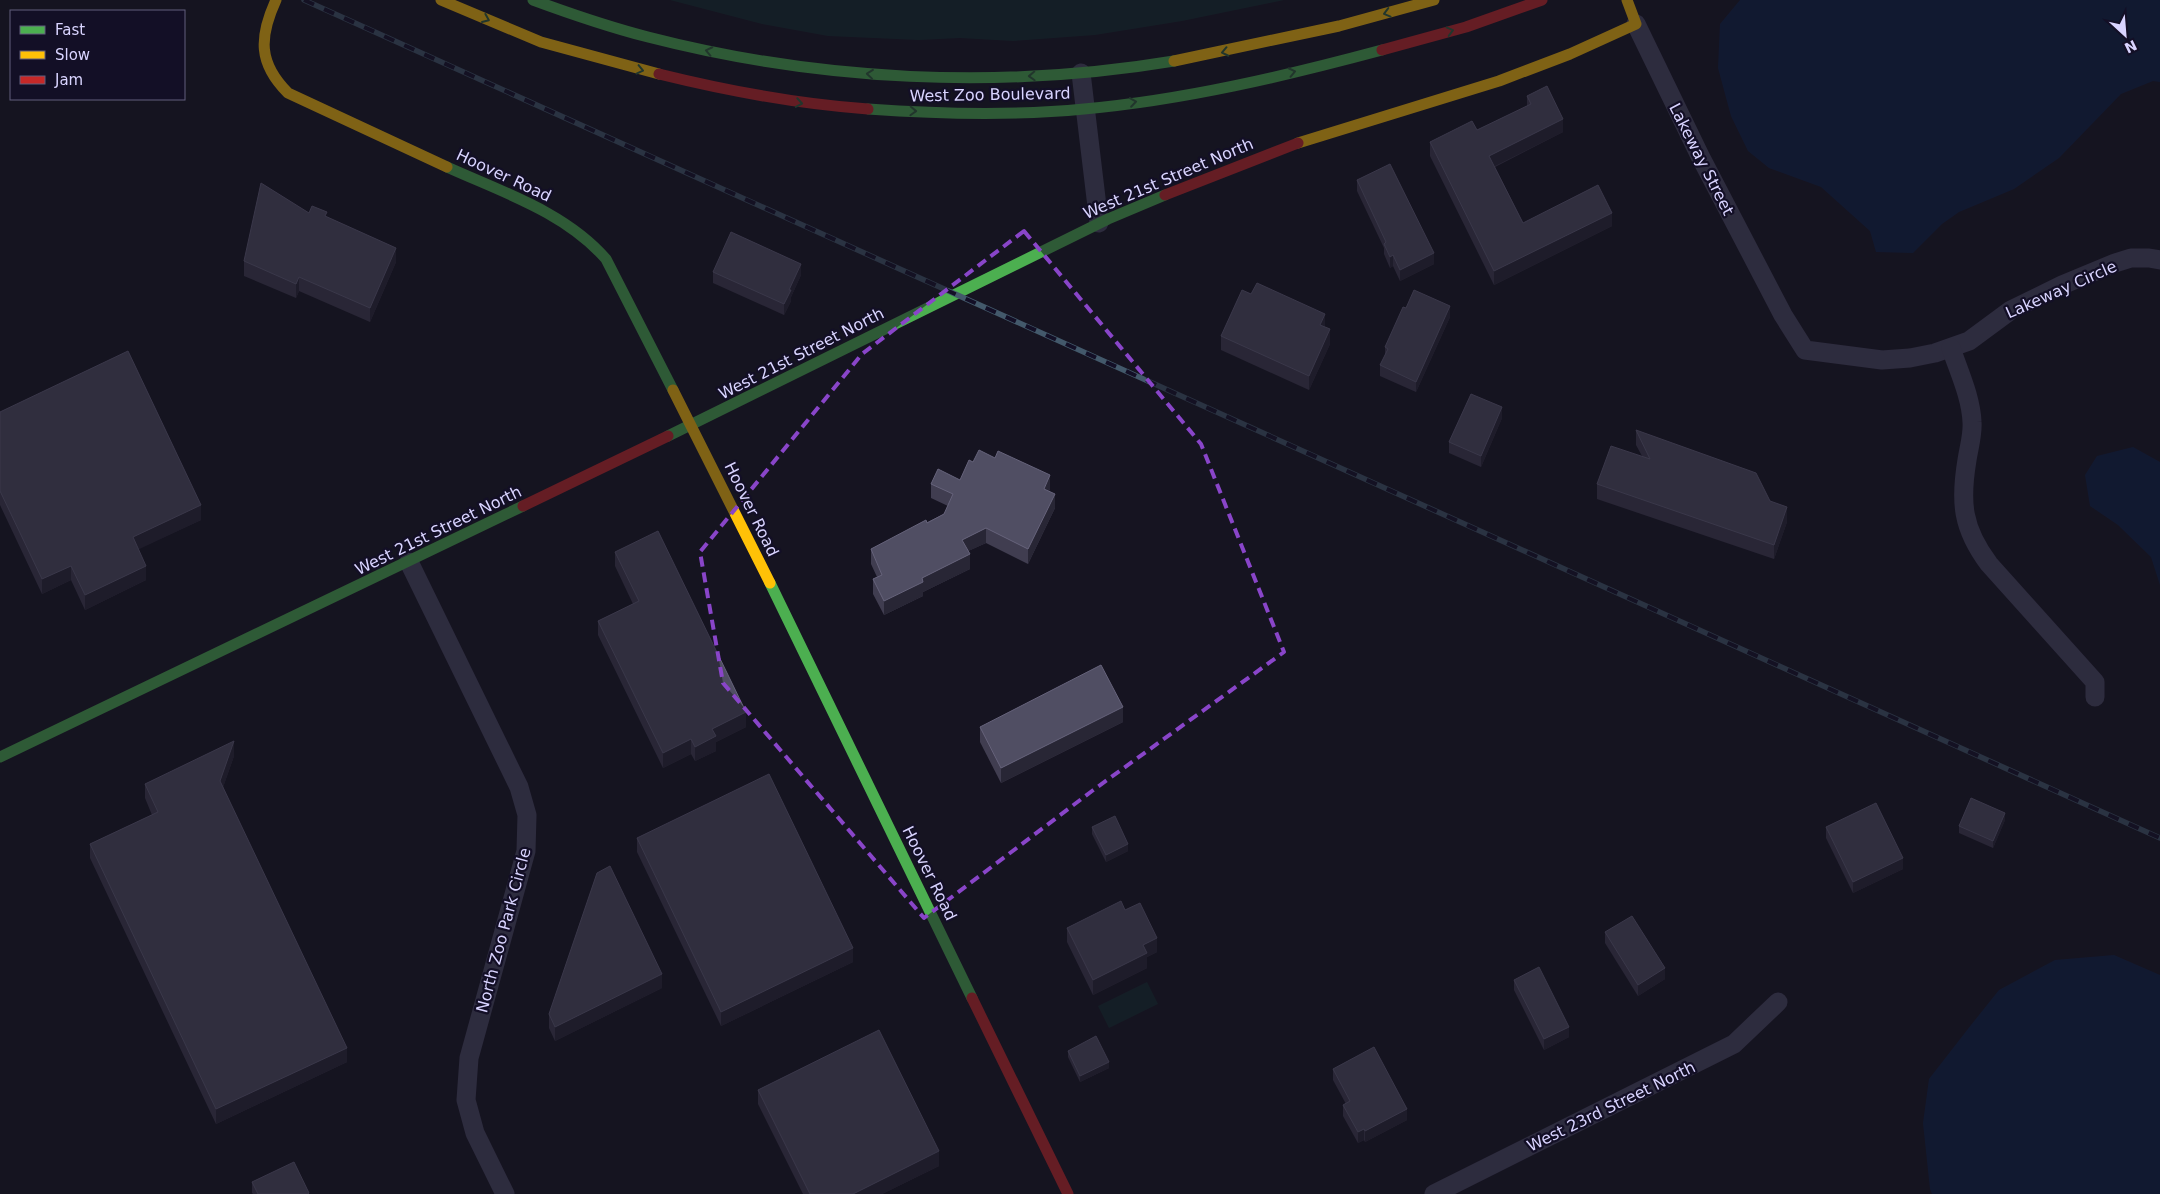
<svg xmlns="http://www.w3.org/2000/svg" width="2160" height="1194" font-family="'DejaVu Sans',sans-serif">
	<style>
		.green { fill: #132c2d }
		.water { fill: #0d2144 }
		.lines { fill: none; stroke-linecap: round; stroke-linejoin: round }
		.street { stroke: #4a4962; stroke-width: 19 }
		.fast { stroke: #4caf50; stroke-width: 11 }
		.slow { stroke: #ffc107; stroke-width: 11 }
		.jam { stroke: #c62828; stroke-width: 11 }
		.rail-casing { stroke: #43596b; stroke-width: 5.5 }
		.rail { stroke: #130f26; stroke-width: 4; stroke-dasharray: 11; stroke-linecap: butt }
		.wall { fill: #403d50 }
		.shaded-wall { fill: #282635 }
		.building { fill: #504e63; stroke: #66637b }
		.oneway { stroke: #305f3b }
		.marked { fill: none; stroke: #8945c9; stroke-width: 4; stroke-dasharray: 10 6; stroke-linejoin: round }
		.labels { text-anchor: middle; stroke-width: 4.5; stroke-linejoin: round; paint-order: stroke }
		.street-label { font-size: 16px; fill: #d9d4ff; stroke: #130f26 }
	</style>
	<rect width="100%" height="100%" fill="#161421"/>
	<g class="green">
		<path d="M670,0H1284L1182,21L1095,35L1013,41L960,38L919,40L828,36L762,24Z"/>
		<path d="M1147,982L1158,1004L1109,1028L1098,1006Z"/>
	</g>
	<g class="water">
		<path d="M1740,0H2160V82L2153,81L2121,94L2059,158L2014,189L1959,212L1942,224L1913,253L1876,252L1870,231L1821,187L1769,168L1748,151L1731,116L1718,68L1720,24Z"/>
		<path d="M2133,447L2160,462V585L2151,557L2118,525L2090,506L2085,475L2097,456Z"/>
		<path d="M2114,955L2160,975V1194H1932L1930,1189L1923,1123L1929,1079L1971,1025L1999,990L2055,960Z"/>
	</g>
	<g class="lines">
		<g class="street">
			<path d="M1636,24L1700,156L1783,315L1805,350L1882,360L1910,358L1935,353L1969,341L2011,310L2062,285L2115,263L2131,258H2149L2160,260"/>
			<path d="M1081,73L1099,223"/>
			<path d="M1951,348C1959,372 1971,397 1972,422C1973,434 1969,447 1967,460C1960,502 1962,528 1989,564L2095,682V697"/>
			<path d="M409,562L519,787L527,815L526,851L469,1058L466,1100L475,1133L505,1194"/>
			<path d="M1434,1194L1734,1044L1778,1002"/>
		</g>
		<g class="fast">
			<path d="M533,0C571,14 609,27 648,37C819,81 1000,90 1174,61"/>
			<path d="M868,109C939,114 1013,116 1084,109C1184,100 1285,76 1382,50"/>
			<path d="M447,167C502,192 565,212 606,259L673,390"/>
			<path d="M668,436L1108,219L1165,195"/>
			<path d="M770,583L972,998"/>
			<path d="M0,757L523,506"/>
		</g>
		<g class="slow">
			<path d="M276,0C259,37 258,63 288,93L447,167"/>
			<path d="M441,0L541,42L659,74"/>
			<path d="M1174,61L1339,26L1434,0"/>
			<path d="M1298,143L1499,81L1570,54L1636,24L1627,0"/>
			<path d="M673,390L770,583"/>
		</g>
		<g class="jam">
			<path d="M1382,50L1466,27L1542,0"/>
			<path d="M659,74C728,91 797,104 868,109"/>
			<path d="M1165,195L1298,143"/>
			<path d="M523,506L668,436"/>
			<path d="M972,998L1068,1194"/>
		</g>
		<defs>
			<path id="rail" d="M304,0L2160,838"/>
		</defs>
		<use href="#rail" class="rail-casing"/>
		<use href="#rail" class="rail"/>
	</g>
	<g class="wall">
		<path d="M1527,96L1563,132L1495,167L1523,223L1612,226L1494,285L1430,156V142L1477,130L1527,106Z"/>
		<path d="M1357,180L1434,264L1400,281L1393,266L1390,268L1384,254V248L1357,191Z"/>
		<path d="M309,213L327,217L396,262L370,322L299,291L296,298L244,276V261Z"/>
		<path d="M713,272L801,275L791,297V301L784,315L713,283Z"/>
		<path d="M1406,308L1450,317L1416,392L1380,376V365L1385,356V347Z"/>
		<path d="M1325,327L1330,344L1309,390L1221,350V336Z"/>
		<path d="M0,412L201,520L138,549L146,580L85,610L71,580L42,594L0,505Z"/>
		<path d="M1502,418L1481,467L1449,453V442Z"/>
		<path d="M1636,430L1770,501L1787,522L1774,559L1597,499V484L1642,456L1636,445Z"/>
		<path d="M960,480L1050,489L1049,491L1055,508L1028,564L986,543L968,551L970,569L923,592V596L884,615L873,594V579L877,577L871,564V549L944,514L948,506L931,498V484Z"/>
		<path d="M615,552L746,727L716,742V751L695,761L691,754L663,768L598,635V621L633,604L615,566Z"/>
		<path d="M1123,722L1001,783L980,742V727Z"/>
		<path d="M234,756L223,787L347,1062L216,1124L90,858V844L152,815L145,798V784Z"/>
		<path d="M2005,820L1993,848L1959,833V826Z"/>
		<path d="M1092,827L1128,851L1106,862L1092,834Z"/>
		<path d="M1826,827L1903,869L1853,893L1826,838Z"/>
		<path d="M637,838L853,962L721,1026L637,852Z"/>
		<path d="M1125,910L1157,952L1147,957V968L1093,995L1067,942V928Z"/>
		<path d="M1605,932L1665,979L1638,996L1605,943Z"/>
		<path d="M1514,980L1569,1037L1544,1050L1514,990Z"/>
		<path d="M662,988L555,1041L549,1028V1014Z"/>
		<path d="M1068,1051L1109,1068L1080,1082L1068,1057Z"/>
		<path d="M1333,1069L1407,1120L1365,1142L1364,1140L1358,1143L1343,1116V1105L1346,1104L1333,1080Z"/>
		<path d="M758,1090L939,1166L882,1194H803L758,1104Z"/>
		<path d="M252,1182L309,1194H253L252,1193Z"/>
	</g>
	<g class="shaded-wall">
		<path d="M1563,119V132L1489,169V156Z"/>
		<path d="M1612,213V226L1494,285V271Z"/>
		<path d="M396,248V262L370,322V308Z"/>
		<path d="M1434,253V264L1400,281V270Z"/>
		<path d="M1393,255V266L1390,268V257Z"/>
		<path d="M801,264V275L791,297V301L784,315V304L789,290Z"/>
		<path d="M299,277V291L296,298V284Z"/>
		<path d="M1450,306V317L1416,392V382Z"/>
		<path d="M1325,314V329L1320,325Z"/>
		<path d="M1330,329V344L1309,390V376Z"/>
		<path d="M1502,407V418L1481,467V456Z"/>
		<path d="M1050,475V489L1044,503V489Z"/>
		<path d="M1055,494V508L1028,564V549Z"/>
		<path d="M201,505V520L133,552V537Z"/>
		<path d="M1787,507V522L1774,559V545Z"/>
		<path d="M986,528V543L962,554V540Z"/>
		<path d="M970,554V569L923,592V596L884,615V601L922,578Z"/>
		<path d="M71,566V580L42,594V579Z"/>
		<path d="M146,566V580L85,610V595Z"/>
		<path d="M1123,707V722L1001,783V768Z"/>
		<path d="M746,712V727L716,742V751L695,761V747L712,729Z"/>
		<path d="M691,739V754L663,768V753Z"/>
		<path d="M234,741V756L220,796V781Z"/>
		<path d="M2005,813V820L1993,848V841Z"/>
		<path d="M1128,844V851L1106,862V855Z"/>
		<path d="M1903,858V869L1853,893V882Z"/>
		<path d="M1157,938V952L1147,957V968L1093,995V980L1143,945Z"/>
		<path d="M853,948V962L721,1026V1012Z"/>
		<path d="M1665,968V979L1638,996V985Z"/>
		<path d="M662,974V988L555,1041V1027Z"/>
		<path d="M1569,1027V1037L1544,1050V1039Z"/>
		<path d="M347,1048V1062L216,1124V1109Z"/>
		<path d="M1109,1062V1068L1080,1082V1076Z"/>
		<path d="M1407,1109V1120L1365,1142V1131Z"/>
		<path d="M1364,1129V1140L1358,1143V1132Z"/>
		<path d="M939,1151V1166L882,1194H853Z"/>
	</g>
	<g class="building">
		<path d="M1547,86L1563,119L1489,156L1523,223L1598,185L1612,213L1494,271L1430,142L1472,121L1477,130L1531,104L1527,96Z"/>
		<path d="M1390,164L1434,253L1400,270L1393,255L1390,257L1384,244L1386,242L1357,180Z"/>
		<path d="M261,183L309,213L312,206L327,212L325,216L396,248L370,308L299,277L296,284L244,261Z"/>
		<path d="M731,232L801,264L789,290H791L784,304L713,272Z"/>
		<path d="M1257,283L1325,314L1320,325L1330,329L1309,376L1221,336L1242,290L1251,294Z"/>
		<path d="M1414,290L1450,306L1416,382L1380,365L1388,349L1385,347L1403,307L1406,308Z"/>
		<path d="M128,351L201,505L133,537L146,566L85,595L71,566L42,579L0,491V412Z"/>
		<path d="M1471,394L1502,407L1481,456L1449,442Z"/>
		<path d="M1636,430L1756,473L1770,501L1787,507L1774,545L1597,484L1611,446L1650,459Z"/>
		<path d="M979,450L995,458L998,451L1050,475L1044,489L1055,494L1028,549L986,528L962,540L970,554L922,578L923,582L884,601L873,579L882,575L871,549L926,520L927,523L944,514L953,494L931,484L938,469L960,480L969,460L973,462Z"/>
		<path d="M658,531L746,712L712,729L716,736L695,747L691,739L663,753L598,621L639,601L615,552Z"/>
		<path d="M1101,665L1123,707L1001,768L980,727Z"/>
		<path d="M234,741L220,781L347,1048L216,1109L90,844L158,812L145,784Z"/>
		<path d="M769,774L853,948L721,1012L637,838Z"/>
		<path d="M1971,798L2005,813L1993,841L1959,826Z"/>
		<path d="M1876,803L1903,858L1853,882L1826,827Z"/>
		<path d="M1115,816L1128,844L1106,855L1092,827Z"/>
		<path d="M610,866L662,974L555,1027L549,1014L597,873Z"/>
		<path d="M1121,901L1125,910L1140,903L1157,938L1143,945L1147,953L1093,980L1067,928Z"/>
		<path d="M1632,916L1665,968L1638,985L1605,932Z"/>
		<path d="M1539,967L1569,1027L1544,1039L1514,980Z"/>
		<path d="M879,1030L939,1151L853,1194H810L758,1090Z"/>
		<path d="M1096,1036L1109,1062L1080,1076L1068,1051Z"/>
		<path d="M1374,1047L1407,1109L1365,1131L1364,1129L1358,1132L1343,1105L1350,1101L1333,1069Z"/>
		<path d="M294,1162L309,1193L308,1194H258L252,1182Z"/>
	</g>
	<defs><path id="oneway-chevron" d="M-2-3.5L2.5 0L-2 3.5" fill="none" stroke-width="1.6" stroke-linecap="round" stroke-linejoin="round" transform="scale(1.25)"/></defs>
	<g class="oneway">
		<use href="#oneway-chevron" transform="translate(1387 13) rotate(165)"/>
		<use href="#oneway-chevron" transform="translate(486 19) rotate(23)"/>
		<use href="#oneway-chevron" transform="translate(1450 31) rotate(-15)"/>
		<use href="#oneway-chevron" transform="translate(709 51) rotate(-168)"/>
		<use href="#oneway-chevron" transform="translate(1225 52) rotate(168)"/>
		<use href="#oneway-chevron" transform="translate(640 70) rotate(13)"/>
		<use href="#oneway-chevron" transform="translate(1292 72) rotate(-12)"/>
		<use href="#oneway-chevron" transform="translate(870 74) rotate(-174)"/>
		<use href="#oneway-chevron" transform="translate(1032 76) rotate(178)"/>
		<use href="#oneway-chevron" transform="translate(1133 102) rotate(-8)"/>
		<use href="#oneway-chevron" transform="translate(799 103) rotate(10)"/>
		<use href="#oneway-chevron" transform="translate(913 111) rotate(2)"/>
	</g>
	<path d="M0 0H2160V1194H0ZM1024,231L1201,444L1284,652L1092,791L924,918L723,683L700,552L862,354Z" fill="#161421" fill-opacity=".55" fill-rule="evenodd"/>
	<path class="marked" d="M1024,231L1201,444L1284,652L1092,791L924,918L723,683L700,552L862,354Z"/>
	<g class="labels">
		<g class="street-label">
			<text transform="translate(990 94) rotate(-1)" y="6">West Zoo Boulevard</text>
			<text transform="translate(1702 159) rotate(63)" y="6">Lakeway Street</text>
			<text transform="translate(504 175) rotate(25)" y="6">Hoover Road</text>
			<text transform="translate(1168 178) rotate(-23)" y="6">West 21st Street North</text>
			<text transform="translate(2061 289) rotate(-24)" y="6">Lakeway Circle</text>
			<text transform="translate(801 353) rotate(-27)" y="6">West 21st Street North</text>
			<text transform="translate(752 509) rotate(64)" y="6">Hoover Road</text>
			<text transform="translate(438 530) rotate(-26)" y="6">West 21st Street North</text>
			<text transform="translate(930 873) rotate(64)" y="6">Hoover Road</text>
			<text transform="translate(503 930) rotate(-75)" y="6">North Zoo Park Circle</text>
			<text transform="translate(1611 1106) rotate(-26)" y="6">West 23rd Street North</text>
		</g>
	</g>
	<rect x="10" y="10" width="175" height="90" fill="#130f26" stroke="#625e7d"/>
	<rect x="20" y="26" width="25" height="8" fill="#4caf50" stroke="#625e7d"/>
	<text x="55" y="35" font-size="15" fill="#d9d4ff">Fast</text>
	<rect x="20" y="51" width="25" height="8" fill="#ffc107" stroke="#625e7d"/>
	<text x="55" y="60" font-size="15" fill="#d9d4ff">Slow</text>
	<rect x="20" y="76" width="25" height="8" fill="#c62828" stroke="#625e7d"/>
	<text x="55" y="85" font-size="15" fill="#d9d4ff">Jam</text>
	<g transform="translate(2125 35) rotate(154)" stroke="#130f26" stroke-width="4" paint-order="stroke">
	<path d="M0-4L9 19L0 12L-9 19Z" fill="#d9d4ff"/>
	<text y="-8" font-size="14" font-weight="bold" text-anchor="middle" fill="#d9d4ff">N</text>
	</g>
</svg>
